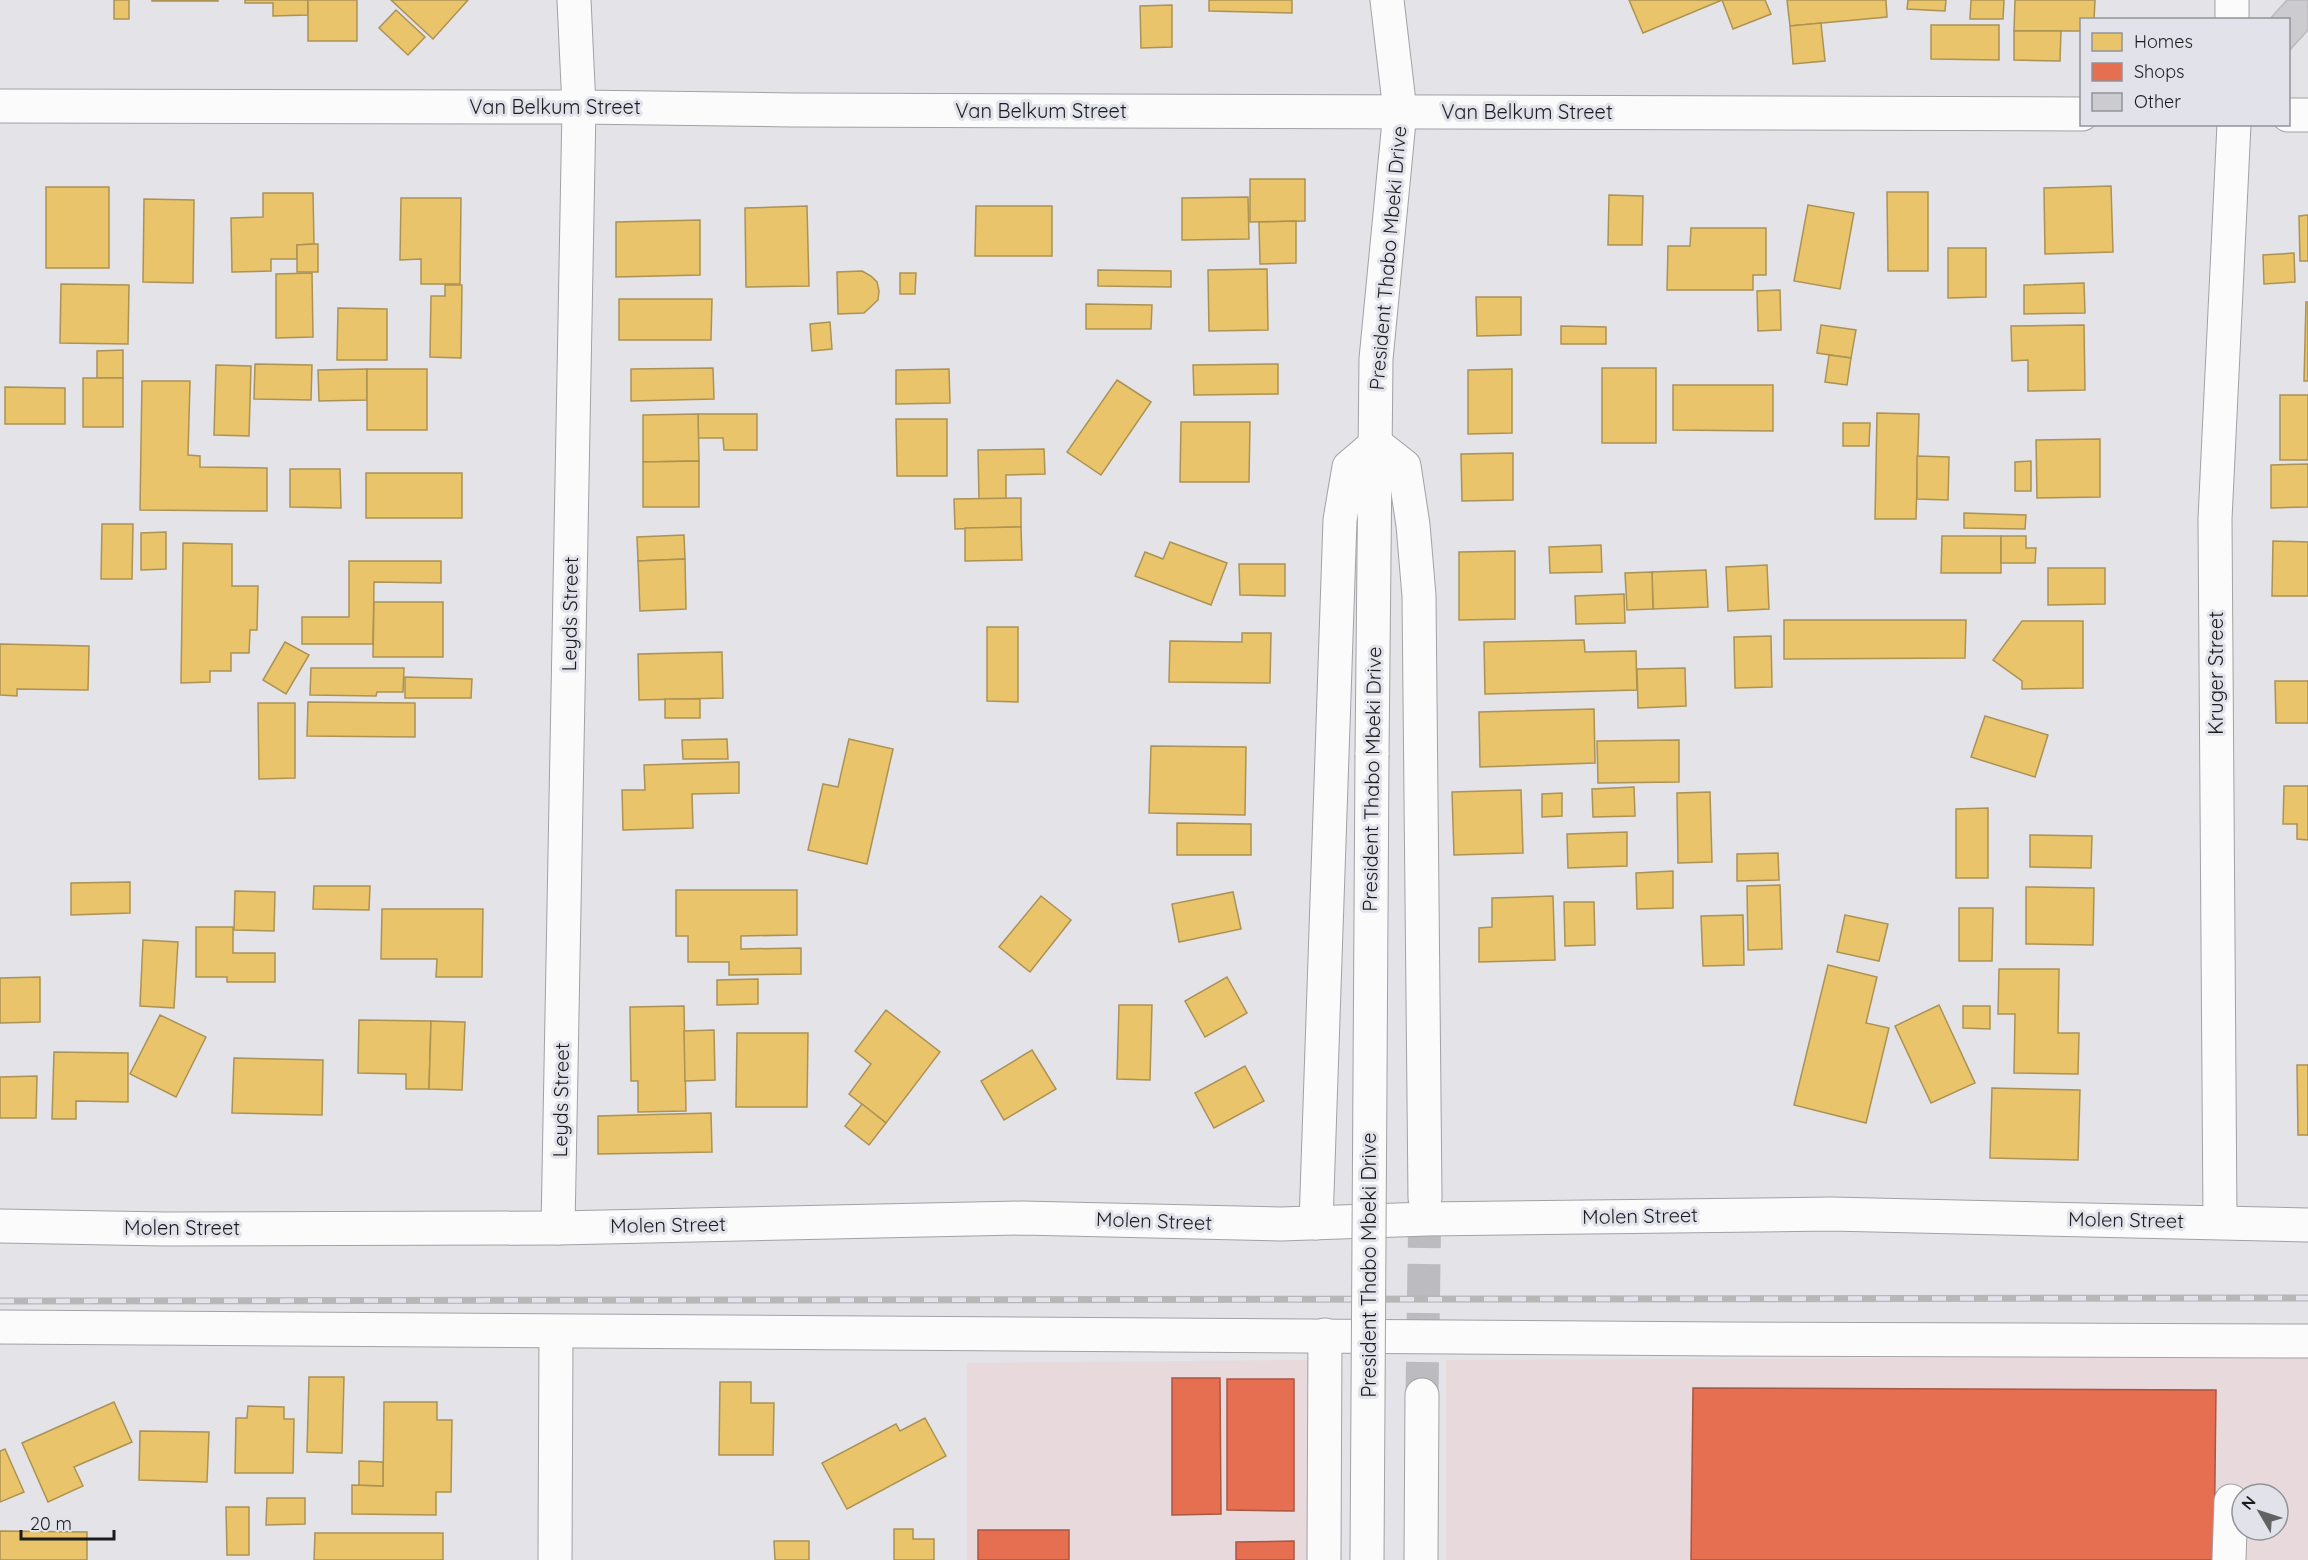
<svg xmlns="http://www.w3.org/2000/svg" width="2308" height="1560" font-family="Quicksand,sans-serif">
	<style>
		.commercial { fill: #e8d9dc; fill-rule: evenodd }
		.homes { fill: #e9c46a; stroke: #ac9254; stroke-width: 1.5 }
		.shops { fill: #e76f51; stroke: #aa5642; stroke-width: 1.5 }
		.building { fill: #cccbcf; stroke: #bab9bd; stroke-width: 1.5 }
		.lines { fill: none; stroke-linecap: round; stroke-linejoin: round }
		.minor-tunnel { stroke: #bbbbc0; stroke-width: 33; stroke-dasharray: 33 16; stroke-linecap: butt }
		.minor-casing { stroke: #a2a2a5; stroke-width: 35 }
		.minor { stroke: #fbfbfc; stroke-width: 33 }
		.rail-casing { stroke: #b7b7b8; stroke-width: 7 }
		.rail { stroke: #e1e2ea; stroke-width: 4.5; stroke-dasharray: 14; stroke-linecap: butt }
		.minor-bridge-casing { stroke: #a2a2a5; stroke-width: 35; stroke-linecap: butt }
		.minor-bridge { stroke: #fbfbfc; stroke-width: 33 }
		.labels { text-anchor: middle; stroke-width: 6; stroke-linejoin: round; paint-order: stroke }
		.street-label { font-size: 20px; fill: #1c1c1f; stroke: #e1e2ea }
	</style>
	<rect width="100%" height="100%" fill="#e3e3e8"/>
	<g class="commercial">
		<path d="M2308,1356V1560H1446V1360ZM2242,1494H2278V1530H2242Z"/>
		<path d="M1313,1360V1560H967V1363Z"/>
	</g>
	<g class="homes">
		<rect x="114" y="0" width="15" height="19"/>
		<rect x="152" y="0" width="66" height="1"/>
		<path d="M245,0H308V15L273,16V3H245Z"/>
		<rect x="308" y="0" width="49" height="41"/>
		<path d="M391,0H468L433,39Z"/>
		<path d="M1209,0H1292V13L1209,11Z"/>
		<path d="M1629,0H1765L1771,14L1733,29L1722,0L1643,33Z"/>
		<path d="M1787,0H1886L1887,17L1790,26Z"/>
		<path d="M1908,0H1946L1945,11L1907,9Z"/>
		<path d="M1971,0H2004L2003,19H1970Z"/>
		<path d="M2015,0H2095L2094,20H2082V31H2014Z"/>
		<path d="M1172,5V47L1141,48L1140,6Z"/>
		<path d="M396,10L425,37L408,55L379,28Z"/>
		<path d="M1821,23L1825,61L1793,64L1790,26Z"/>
		<path d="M1931,25H1999V60L1931,59Z"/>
		<path d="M2014,31H2061L2060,61L2014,60Z"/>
		<path d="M1250,179H1305V221L1250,222Z"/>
		<path d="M2111,186L2113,252L2045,254L2044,188Z"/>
		<rect x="46" y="187" width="63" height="81"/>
		<path d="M1887,192H1928V271H1888Z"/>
		<path d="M263,193H313L314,244L297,245V259H271V271L232,272L231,218L263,217Z"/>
		<path d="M1609,195L1643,196L1642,245H1608Z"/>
		<path d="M1248,197L1249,239L1182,240V198Z"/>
		<path d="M401,198H461L460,284H421V259L400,260Z"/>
		<path d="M144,199L194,200L193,283L143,282Z"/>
		<path d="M1808,205L1854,213L1840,289L1794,281Z"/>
		<path d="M807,206L809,286L746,287L745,208Z"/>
		<path d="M976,206H1052V256H975Z"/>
		<path d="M2308,215V261H2300L2299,216Z"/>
		<path d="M700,220V275L616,277V222Z"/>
		<path d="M1296,221V263L1260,264L1259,222Z"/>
		<path d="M1691,228H1766V275H1753V290H1667L1668,246H1690Z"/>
		<path d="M314,244H318V272H297V245Z"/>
		<path d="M1948,248H1986V297L1948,298Z"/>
		<path d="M2294,253L2295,282L2264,284L2263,255Z"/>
		<path d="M1267,269L1268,330L1209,331L1208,270Z"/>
		<path d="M1098,270L1171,271V287L1098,286Z"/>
		<path d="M862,271L871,276L877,282L879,291L878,300L864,313L838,314L837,272Z"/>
		<path d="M312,273L313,337L276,338V274Z"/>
		<path d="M900,273H916L915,294H900Z"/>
		<path d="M2084,283L2085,313L2024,314V285Z"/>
		<path d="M61,284L129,285L128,344L60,343Z"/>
		<path d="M445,285H462L461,358L430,357L431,296H445Z"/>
		<path d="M1780,290L1781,330L1758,331L1757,291Z"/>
		<path d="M1476,297H1521V335L1477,336Z"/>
		<path d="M619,299H712L711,340H619Z"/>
		<path d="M2306,302H2308V381H2304Z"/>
		<path d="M1086,304L1152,305L1151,329H1086Z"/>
		<path d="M338,308L387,309V360H337Z"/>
		<path d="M830,322L832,349L812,351L810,324Z"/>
		<path d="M1821,325L1856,330L1851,358L1817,353Z"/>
		<path d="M2084,325L2085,390L2028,391V360L2012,361L2011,326Z"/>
		<path d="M1561,326L1606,327V344H1561Z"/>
		<path d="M123,350V378H97V351Z"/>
		<path d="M1829,355L1851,358L1847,385L1825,382Z"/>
		<path d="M255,364L312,365L311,400L254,399Z"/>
		<path d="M1278,364V394L1194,395L1193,365Z"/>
		<path d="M216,365L251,366L249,436L214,435Z"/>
		<path d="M713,368L714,399L631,401V369Z"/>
		<rect x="1602" y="368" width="54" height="75"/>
		<path d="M367,369V400L319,401L318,370Z"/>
		<rect x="367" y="369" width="60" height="61"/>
		<path d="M949,369L950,403L896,404V370Z"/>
		<path d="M1512,369V433L1468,434V370Z"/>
		<rect x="83" y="378" width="40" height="49"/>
		<path d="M1117,380L1151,402L1101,475L1067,452Z"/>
		<path d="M142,381H190L188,455L200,456V467L267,468V511L140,510Z"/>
		<path d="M1673,385H1773V431L1673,430Z"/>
		<path d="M5,387L65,388V424H5Z"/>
		<rect x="2280" y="395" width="28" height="65"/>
		<path d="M1877,413L1919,414L1916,519H1875Z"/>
		<path d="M698,414H757V450H724L723,438H698Z"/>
		<path d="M698,414L699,461L643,462V415Z"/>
		<path d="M896,419H947V476H897Z"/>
		<path d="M1181,422H1250L1249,482H1180Z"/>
		<path d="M1843,423H1870L1869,446H1843Z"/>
		<path d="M2100,439V497L2037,498L2036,440Z"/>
		<path d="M1044,449L1045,474L1006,475V499H979L978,450Z"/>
		<path d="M1513,453V500L1462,501L1461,454Z"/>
		<path d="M1917,456L1949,457L1948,500L1917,499Z"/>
		<path d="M699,461V507H643V462Z"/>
		<path d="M2031,461V491H2015V462Z"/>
		<path d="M2308,464V507L2271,508V465Z"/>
		<path d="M290,469H340L341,508L290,507Z"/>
		<rect x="366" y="473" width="96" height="45"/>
		<path d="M1021,498V527L955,529L954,499Z"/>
		<path d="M1964,513L2026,515L2025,529L1964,528Z"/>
		<path d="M102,524H133L132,579H101Z"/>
		<path d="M1021,527L1022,560L965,561V528Z"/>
		<path d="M166,532V569L141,570V533Z"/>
		<path d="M684,535L685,559L638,561L637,537Z"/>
		<path d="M1942,536H2001V573H1941Z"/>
		<path d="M2001,536H2026V548H2036L2035,563H2001Z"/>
		<path d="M2273,541L2308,542V596H2272Z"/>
		<path d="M1170,542L1227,563L1211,605L1135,576L1145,552L1163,559Z"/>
		<path d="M183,543L232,544V586H258L257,630H250L249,653H231V671H210V682L181,683Z"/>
		<path d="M1601,545L1602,572L1550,573L1549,547Z"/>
		<path d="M1515,551V619L1459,620V552Z"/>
		<path d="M685,559L686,609L640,611L638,561Z"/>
		<path d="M349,561H441V583L374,582L373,644H302V617H349Z"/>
		<path d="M1239,564H1285V596L1240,595Z"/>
		<path d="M1767,565L1769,609L1728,611L1726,567Z"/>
		<path d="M2048,568H2105V604L2048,605Z"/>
		<path d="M1706,570L1708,607L1653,609L1652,572Z"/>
		<path d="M1652,572L1653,609L1627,610L1625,573Z"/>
		<path d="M1624,594L1625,623L1576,624L1575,596Z"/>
		<path d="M374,602H443V657H373Z"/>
		<path d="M1784,620H1966L1965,658L1784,659Z"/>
		<path d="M2022,621H2083V688L2022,689V681L1993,660Z"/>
		<path d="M987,627H1018V702L987,701Z"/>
		<path d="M1242,633H1271L1270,683L1169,682L1170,641L1242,642Z"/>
		<path d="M1771,636L1772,687L1735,688L1734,637Z"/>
		<path d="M1584,640L1585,652L1636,651L1637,690L1485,694L1484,642Z"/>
		<path d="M285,642L309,655L286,694L263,680Z"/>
		<path d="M0,644L89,646L88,690L17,689V696L0,695Z"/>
		<path d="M722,652L723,698L639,700L638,654Z"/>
		<path d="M311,668H404L403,692H377L376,696L310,695Z"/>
		<path d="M1685,668L1686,706L1638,708L1637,669Z"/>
		<path d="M405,677L472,679L471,698H405Z"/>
		<path d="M2275,681H2308V723H2276Z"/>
		<rect x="665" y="699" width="35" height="19"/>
		<path d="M308,702L415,703V737L307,736Z"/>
		<path d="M258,703H295V778L259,779Z"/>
		<path d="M1594,709L1595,763L1480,767L1479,712Z"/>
		<path d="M1985,716L2048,735L2035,777L1971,757Z"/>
		<path d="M727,739L728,759H683L682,740Z"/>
		<path d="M849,739L893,749L867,864L808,850L823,784L838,787Z"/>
		<path d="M1679,740V782L1598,783L1597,741Z"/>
		<path d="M1151,746L1246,747L1245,815L1149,813Z"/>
		<path d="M739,762V793L692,794L693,828L623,830L622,790H645L644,765Z"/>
		<path d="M2284,786H2308V840L2297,839V824H2283Z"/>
		<path d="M1634,787L1635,816L1593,817L1592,789Z"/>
		<path d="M1521,790L1523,853L1454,855L1452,792Z"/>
		<path d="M1710,792L1712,862L1678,863L1677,793Z"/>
		<path d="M1562,793V816L1542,817V794Z"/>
		<path d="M1988,808V878H1956V809Z"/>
		<path d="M1177,823L1251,824V855H1177Z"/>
		<path d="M1627,832V866L1568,868L1567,834Z"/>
		<path d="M2030,835L2092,836L2091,868L2030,867Z"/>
		<path d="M1778,853L1779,880L1737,881V854Z"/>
		<path d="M1673,871V908L1637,909L1636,873Z"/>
		<path d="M130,882V913L71,915V883Z"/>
		<path d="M1780,885L1782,949L1748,950L1747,886Z"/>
		<path d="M314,886H370L369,910L313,909Z"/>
		<path d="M2026,887L2094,888L2093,945L2026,944Z"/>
		<path d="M676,890H797V935L741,936V949L801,948V974L729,975V962H688V936H676Z"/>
		<path d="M235,891L275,892L274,931L234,930Z"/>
		<path d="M1233,892L1241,929L1179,942L1172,904Z"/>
		<path d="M1041,896L1071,920L1030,972L999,947Z"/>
		<path d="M1553,896L1555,960L1479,962V928L1492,927V898Z"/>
		<path d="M1564,902H1594L1595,945L1565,946Z"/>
		<path d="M1959,908H1993L1992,961H1959Z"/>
		<path d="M382,909H483L482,977H436L437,959H381Z"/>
		<path d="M1743,915L1744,965L1703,966L1701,916Z"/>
		<path d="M1845,915L1888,924L1879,961L1837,952Z"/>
		<path d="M196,927H233V953H275V982H227V977H196Z"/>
		<path d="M143,940L178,942L174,1008L140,1006Z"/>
		<path d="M1828,965L1877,977L1866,1023L1889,1028L1866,1123L1794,1105Z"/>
		<path d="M1999,969H2059L2058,1033H2079L2078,1074L2014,1073L2015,1014H1998Z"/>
		<path d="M40,977V1022L0,1023V978Z"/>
		<path d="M1227,977L1247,1013L1205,1037L1185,1001Z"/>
		<path d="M758,979V1004L717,1005V980Z"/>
		<path d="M1119,1005H1152L1150,1080L1117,1079Z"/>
		<path d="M1939,1005L1975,1083L1931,1103L1895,1026Z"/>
		<path d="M684,1006L686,1111L638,1112V1081H631L630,1007Z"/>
		<path d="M1963,1006H1990V1029L1963,1028Z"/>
		<path d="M886,1010L940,1052L886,1123L849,1094L871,1064L855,1051Z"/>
		<path d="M160,1015L206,1037L176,1097L130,1074Z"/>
		<path d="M359,1020L431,1021L429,1089H406V1074L358,1073Z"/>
		<path d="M431,1021L465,1022L462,1090L429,1089Z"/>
		<path d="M714,1030L715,1080L685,1081L684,1031Z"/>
		<path d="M737,1033H808L807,1107H736Z"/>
		<path d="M1032,1050L1056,1089L1004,1120L981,1081Z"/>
		<path d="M54,1052L128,1053V1102L76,1101V1119H52Z"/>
		<path d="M234,1058L323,1060L322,1115L232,1113Z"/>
		<path d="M2297,1065H2308V1135H2298Z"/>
		<path d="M1245,1066L1264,1101L1214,1128L1195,1093Z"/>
		<path d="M37,1076L36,1118H0V1077Z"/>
		<path d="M1992,1088L2080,1090L2078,1160L1990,1158Z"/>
		<path d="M862,1104L886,1123L869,1145L845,1126Z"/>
		<path d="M711,1113L712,1152L598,1154V1116Z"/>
		<path d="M309,1377H344L342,1453L307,1452Z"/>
		<path d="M720,1382H751V1403H774L773,1455H719Z"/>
		<path d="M114,1402L132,1442L74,1467L83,1486L48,1502L22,1443Z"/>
		<path d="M384,1402H437V1420H452L451,1492H436V1515L352,1514V1485L383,1486Z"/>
		<path d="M248,1406L284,1407V1419H294L293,1473H235L236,1418H247Z"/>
		<path d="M925,1418L946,1456L847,1509L822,1463L896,1424L900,1431Z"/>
		<path d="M140,1431L209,1432L207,1482L139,1480Z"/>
		<path d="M5,1449L24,1492L0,1502V1451Z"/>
		<path d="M359,1461L383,1462V1486L359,1485Z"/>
		<path d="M267,1498H305V1524L266,1525Z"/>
		<path d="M226,1507H249V1555H227Z"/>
		<path d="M894,1529H913V1539H934V1560H894Z"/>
		<path d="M0,1531L87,1532V1560H0Z"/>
		<path d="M315,1533H443V1560H314Z"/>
		<path d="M774,1541H809V1560H775Z"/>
	</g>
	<g class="shops">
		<path d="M1172,1378H1220L1221,1514L1172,1515Z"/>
		<path d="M1227,1379H1294V1511L1227,1510Z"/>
		<path d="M1693,1388L2216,1390L2214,1560H1691Z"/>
		<rect x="978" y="1530" width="91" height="30"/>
		<path d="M1294,1541V1560H1236V1542Z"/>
	</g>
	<path class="building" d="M2287,0H2308V30L2288,52V20H2269Z"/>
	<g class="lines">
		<path class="minor-tunnel" d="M1422,1395L1425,1198"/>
		<defs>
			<g id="minor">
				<path d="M2232,0V20"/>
				<path d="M0,106L579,107L793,110L2082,114"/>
				<path d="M2288,115H2308"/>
				<path d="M1372,755L1376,359L1400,111L1387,0"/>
				<path d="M2220,1222L2215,519L2234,124"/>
				<path d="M1316,1223L1340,520L1349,467L1376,444L1404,466L1413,525L1419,596L1425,1198"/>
				<path d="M0,1226L165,1229L558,1228L1022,1218L1281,1224L1427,1219L1831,1214L2308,1225"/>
				<path d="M558,1228L579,107L574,0"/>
				<path d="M0,1327L1726,1339L2308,1341"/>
				<path d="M555,1560L556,1332"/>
				<path d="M1324,1560L1325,1335"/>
				<path d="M1421,1560L1422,1395"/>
				<path d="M2229,1560L2231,1501"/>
			</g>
		</defs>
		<use href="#minor" class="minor-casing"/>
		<use href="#minor" class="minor"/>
		<defs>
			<path id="rail" d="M0,1301L2308,1298"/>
		</defs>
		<use href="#rail" class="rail-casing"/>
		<use href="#rail" class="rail"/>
		<defs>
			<path id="minor-bridge" d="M1367,1560L1372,755"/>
		</defs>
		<use href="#minor-bridge" class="minor-bridge-casing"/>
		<use href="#minor-bridge" class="minor-bridge"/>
	</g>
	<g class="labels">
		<g class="street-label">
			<text x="555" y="114">Van Belkum Street</text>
			<text x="1041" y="118">Van Belkum Street</text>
			<text x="1527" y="119">Van Belkum Street</text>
			<text transform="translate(1388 258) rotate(-85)" y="7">President Thabo Mbeki Drive</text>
			<text transform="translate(570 614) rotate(-89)" y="7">Leyds Street</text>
			<text transform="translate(2216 673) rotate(-90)" y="7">Kruger Street</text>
			<text transform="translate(1372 779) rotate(-89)" y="7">President Thabo Mbeki Drive</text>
			<text transform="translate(561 1100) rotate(-89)" y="7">Leyds Street</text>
			<text transform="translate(1640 1216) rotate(-1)" y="7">Molen Street</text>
			<text transform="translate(2126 1220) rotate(1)" y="7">Molen Street</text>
			<text transform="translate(1154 1221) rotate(2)" y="7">Molen Street</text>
			<text transform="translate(668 1225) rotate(-1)" y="7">Molen Street</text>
			<text x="182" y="1235">Molen Street</text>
			<text transform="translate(1369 1265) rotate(-90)" y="7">President Thabo Mbeki Drive</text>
		</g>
	</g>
	<rect x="2080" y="18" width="210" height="108" fill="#e1e2ea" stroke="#929399" stroke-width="1.5"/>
	<rect x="2092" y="33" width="30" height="18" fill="#e9c46a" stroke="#929399" stroke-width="1.5"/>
	<text x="2134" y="48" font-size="18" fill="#1c1c1f">Homes</text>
	<rect x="2092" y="63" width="30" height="18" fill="#e76f51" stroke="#929399" stroke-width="1.5"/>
	<text x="2134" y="78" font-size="18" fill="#1c1c1f">Shops</text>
	<rect x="2092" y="93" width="30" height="18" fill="#cccbcf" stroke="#929399" stroke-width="1.5"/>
	<text x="2134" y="108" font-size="18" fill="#1c1c1f">Other</text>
	<g transform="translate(2260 1512) rotate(309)"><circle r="28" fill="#e1e2ea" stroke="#929399" stroke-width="1.5"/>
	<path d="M0-4.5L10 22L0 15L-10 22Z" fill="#626265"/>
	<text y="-9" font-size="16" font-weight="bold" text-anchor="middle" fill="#1c1c1f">N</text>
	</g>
	<path d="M21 1530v9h93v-9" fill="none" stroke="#1c1c1f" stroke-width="3"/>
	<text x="30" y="1530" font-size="18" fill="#1c1c1f" stroke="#e1e2ea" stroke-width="4.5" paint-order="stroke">20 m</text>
</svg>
